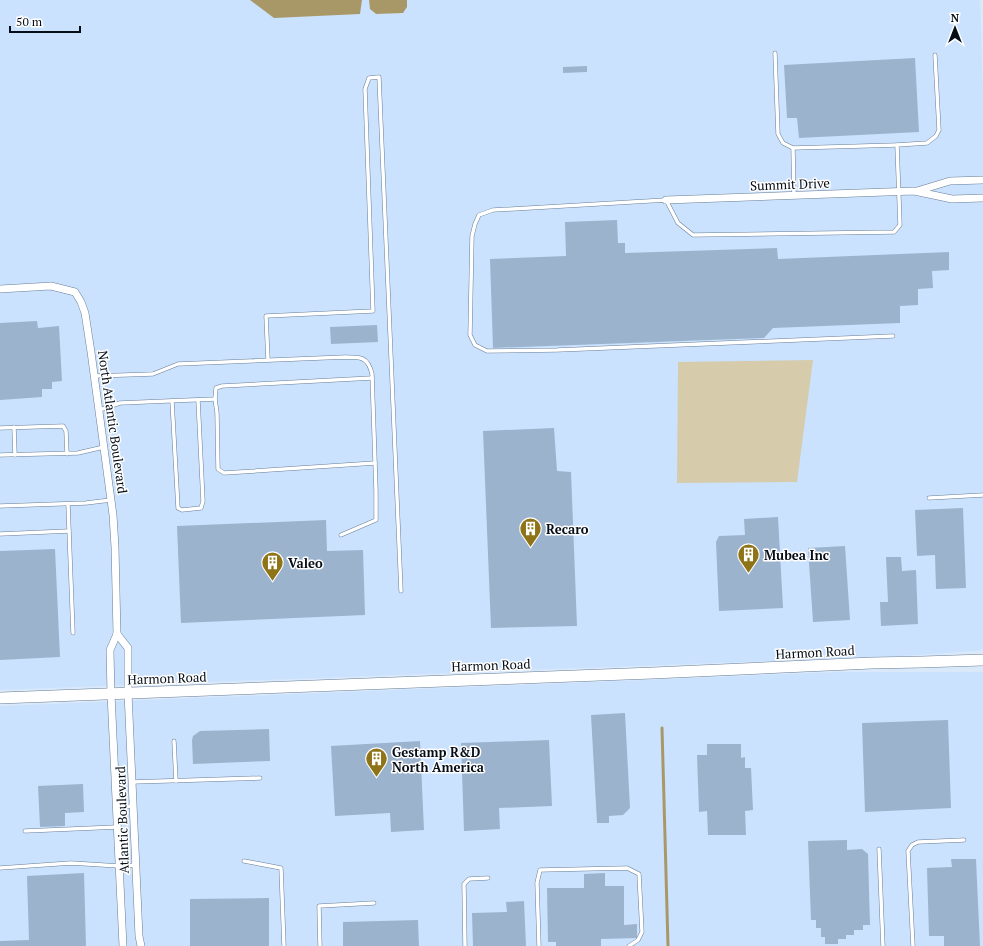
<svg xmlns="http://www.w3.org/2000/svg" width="983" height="946" font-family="'PT Serif',serif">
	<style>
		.built { fill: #cbe2fe }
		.green { fill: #d6cbaa }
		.water { fill: #a99867 }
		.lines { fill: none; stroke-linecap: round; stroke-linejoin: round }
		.stream { stroke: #a99867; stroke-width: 3 }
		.building { fill: #9cb3ce }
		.lane-casing { stroke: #677d96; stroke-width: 4.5 }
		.street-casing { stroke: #677d96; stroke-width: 8 }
		.secondary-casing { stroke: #677d96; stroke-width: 12 }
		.lane { stroke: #fff; stroke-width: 3.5 }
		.street { stroke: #fff; stroke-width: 7 }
		.secondary { stroke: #fff; stroke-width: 11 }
		.labels { text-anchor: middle; stroke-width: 3; stroke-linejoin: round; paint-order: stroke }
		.street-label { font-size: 13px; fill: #050d16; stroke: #fff }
		.poi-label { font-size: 13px; font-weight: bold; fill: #050d16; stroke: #fff; text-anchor: start }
	</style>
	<rect width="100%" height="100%" fill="#dae9fa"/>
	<g class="built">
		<path d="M0,0H980L983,94V649L976,651L900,656L0,690Z"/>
		<path d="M838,672H983V946H0V706Z"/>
	</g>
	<path class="green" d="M813,360L797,482L677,483L678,362Z"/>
	<g class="water">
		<path d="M250,0H362L360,14L274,18Z"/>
		<path d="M369,0H407V7L403,13L376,14L370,9Z"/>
	</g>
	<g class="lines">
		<path class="stream" d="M662,728L668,946"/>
	</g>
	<g class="building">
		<path d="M915,58L919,132L799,138L797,118H787L784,65Z"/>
		<path d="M587,66V72L563,73V67Z"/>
		<path d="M617,220L618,243H625V253L777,248L778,259L949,252V270L932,271L933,288L918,289V305L900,306V323L773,328L764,338L493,348L490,259L566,256L565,222Z"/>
		<path d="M37,321L38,328L59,326L62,381L52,382V389H42V397L0,400V323Z"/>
		<path d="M377,325L378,342L331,344L330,327Z"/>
		<path d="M554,428L557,471L571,472L577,626L491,628L483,431Z"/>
		<path d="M963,508L966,588L936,589L935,555L917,556L915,510Z"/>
		<path d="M778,517L783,608L719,611L716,542L719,536L745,535L744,519Z"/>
		<path d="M326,520L327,551L363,550L365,615L181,623L177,526Z"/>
		<path d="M845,546L850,620L813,622L808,548Z"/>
		<path d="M55,549L60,657L0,660V551Z"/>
		<path d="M886,557H901L902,571L916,570L918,624L881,626L880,602H888Z"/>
		<path d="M625,713L630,808L623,815L609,816V823H597L591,715Z"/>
		<path d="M948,720L951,808L865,812L862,723Z"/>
		<path d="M269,729L270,761L193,764L192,740L193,736L200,731Z"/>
		<path d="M549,740L552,806L499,808L500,829L464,831L461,743Z"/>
		<path d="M420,741L424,830L391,832L390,813L335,816L331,746Z"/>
		<path d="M707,744H741V758L745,757V768H751L753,810L745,811L746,835H708L707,811L699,812L697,755H707Z"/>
		<path d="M83,784L84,812L65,813V826L40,827L38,786Z"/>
		<path d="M847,840V850L862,849L868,854L870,925H863V930H854V935H846V939H838V944H825V937H821V928H816V920H811L808,841Z"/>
		<path d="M951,859H976L980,946H944V936H929L927,868L952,867Z"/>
		<path d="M84,873L86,946H0V941L29,940L27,876Z"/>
		<path d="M605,873V886H624V925L637,924V938L601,939V946H556V942H548L547,888H584V874Z"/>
		<path d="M269,898V946H190V899Z"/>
		<path d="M524,901L526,946H473L472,913L507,912L506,902Z"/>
		<path d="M418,920L419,946H343V922Z"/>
	</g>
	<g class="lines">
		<defs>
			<g id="lane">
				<path d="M775,53L778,134L783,143L793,148"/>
				<path d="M794,196L793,148L897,145"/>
				<path d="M893,336L557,350L487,351L475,345L470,335L472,236L475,224L479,215L493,210L666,200L678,223L693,235L894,232L900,225L897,145L927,143L936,136L939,130L935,55"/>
				<path d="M268,360L266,316L373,311L365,89L369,78L379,77L401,591"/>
				<path d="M95,376L153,374L178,364L346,357C361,357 368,357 372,374L376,491V520L341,535"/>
				<path d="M215,399L217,413L218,469L224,473L375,463"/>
				<path d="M172,401L178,508L182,510L201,508L203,501L198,400"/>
				<path d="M99,410L120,403L215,399L216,388L222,386L372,378"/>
				<path d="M14,427L15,455"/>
				<path d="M0,428L63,426L66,431L67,454"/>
				<path d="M0,455L78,453L104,447"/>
				<path d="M929,498L983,495"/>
				<path d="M68,504L73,633"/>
				<path d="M0,506L86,503L111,500"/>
				<path d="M0,534L69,531"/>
				<path d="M174,741L176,781"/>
				<path d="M132,782L260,778"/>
				<path d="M116,807L133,806"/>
				<path d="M25,831L117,827"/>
				<path d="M879,849L883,946"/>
				<path d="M244,861L281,868L284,946"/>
				<path d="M0,868L71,863L119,866L136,865"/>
				<path d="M320,946L319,906L374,903"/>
				<path d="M465,946L464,884L469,879L488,878"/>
				<path d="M539,946L537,883L540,870L627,868L639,874L642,932L638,940L629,946"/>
				<path d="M913,946L908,851L912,845L918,842L964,840"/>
			</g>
			<g id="street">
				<path d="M917,191L950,181L983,180"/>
				<path d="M666,200L914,191L952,199L983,198"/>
				<path d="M0,289L51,286L75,292L81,302L85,313L91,352L113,515L115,547L117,634L110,650L111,694L123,946"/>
				<path d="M117,634L128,648V693L139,936L141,946"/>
			</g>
			<path id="secondary" d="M0,698L653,673L872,663L922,662L983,660"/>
		</defs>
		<use href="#lane" class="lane-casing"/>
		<use href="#street" class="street-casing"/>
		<use href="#secondary" class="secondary-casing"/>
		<use href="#lane" class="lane"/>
		<use href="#street" class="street"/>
		<use href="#secondary" class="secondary"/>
	</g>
	<defs>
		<symbol id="building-pin" viewBox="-11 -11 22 30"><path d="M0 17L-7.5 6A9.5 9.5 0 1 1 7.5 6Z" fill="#8e7317" stroke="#fff"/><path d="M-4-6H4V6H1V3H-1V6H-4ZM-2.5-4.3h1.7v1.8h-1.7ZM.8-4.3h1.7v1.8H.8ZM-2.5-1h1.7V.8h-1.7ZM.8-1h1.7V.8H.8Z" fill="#fff"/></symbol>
	</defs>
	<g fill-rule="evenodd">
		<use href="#building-pin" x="518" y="516" width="25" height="34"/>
		<use href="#building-pin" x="736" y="542" width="25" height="34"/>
		<use href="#building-pin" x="260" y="550" width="25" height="34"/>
		<use href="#building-pin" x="364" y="746" width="25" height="34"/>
	</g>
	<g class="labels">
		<g class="street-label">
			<text transform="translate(790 184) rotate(-2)" y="5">Summit Drive</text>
			<text transform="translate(113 422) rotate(82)" y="5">North Atlantic Boulevard</text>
			<text transform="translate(815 652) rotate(-3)" y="5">Harmon Road</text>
			<text transform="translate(491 665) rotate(-2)" y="5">Harmon Road</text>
			<text transform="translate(167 678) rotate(-2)" y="5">Harmon Road</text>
			<text transform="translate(122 820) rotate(-92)" y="5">Atlantic Boulevard</text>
		</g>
		<g class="poi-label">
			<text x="546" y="534">Recaro</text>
			<text x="764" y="560">Mubea Inc</text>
			<text x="288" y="568">Valeo</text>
			<text x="392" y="757">Gestamp R&amp;D<tspan x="392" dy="15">North America</tspan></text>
		</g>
	</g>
	<g transform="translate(955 28)" stroke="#ffffff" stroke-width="3" paint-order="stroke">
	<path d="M0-3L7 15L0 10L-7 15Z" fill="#050d16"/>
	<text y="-6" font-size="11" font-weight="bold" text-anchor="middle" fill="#050d16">N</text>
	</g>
	<path d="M10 26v6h70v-6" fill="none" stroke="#050d16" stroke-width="2"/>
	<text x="16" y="26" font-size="12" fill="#050d16" stroke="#ffffff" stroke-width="3" paint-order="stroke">50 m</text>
</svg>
